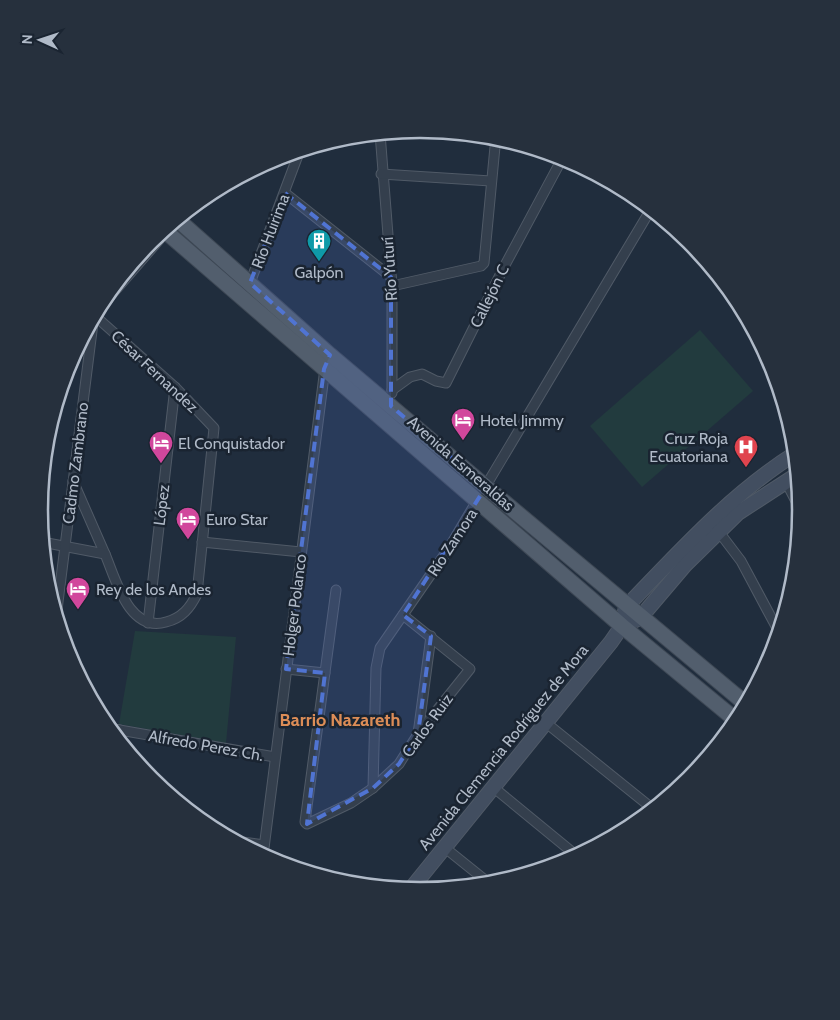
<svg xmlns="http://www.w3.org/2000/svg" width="840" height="1020" font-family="Cabin,sans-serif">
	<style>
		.green { fill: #223b3e }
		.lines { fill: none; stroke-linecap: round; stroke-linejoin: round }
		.street-casing { stroke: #505a67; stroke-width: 11 }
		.secondary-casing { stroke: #505a67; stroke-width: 16 }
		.primary-casing { stroke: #3e4855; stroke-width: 17 }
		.street { stroke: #343f4d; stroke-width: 9 }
		.secondary { stroke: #424e60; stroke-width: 14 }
		.primary { stroke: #525e6d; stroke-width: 15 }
		.marked { fill: #5074d2; fill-opacity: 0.2; stroke: #5074d2; stroke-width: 4; stroke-dasharray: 10 6; stroke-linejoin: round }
		.labels { text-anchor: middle; stroke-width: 5; stroke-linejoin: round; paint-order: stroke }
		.street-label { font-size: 16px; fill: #b0bac8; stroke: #1a2431 }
		.poi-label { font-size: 16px; fill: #b0bac8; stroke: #1a2431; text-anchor: start }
		.neighbourhood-label { font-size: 18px; font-weight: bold; fill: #dc8d57; stroke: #1a2431 }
		.rim { fill: none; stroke: #b0bac8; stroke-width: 2.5 }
	</style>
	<rect width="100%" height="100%" fill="#202d3d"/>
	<g class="green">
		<path d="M700,330L753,391L642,487L590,426Z"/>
		<path d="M135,631L236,637L226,743L119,724Z"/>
	</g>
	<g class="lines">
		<defs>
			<g id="street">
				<path d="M380,133L392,286V393"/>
				<path d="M381,174L491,181"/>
				<path d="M285,193L391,277"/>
				<path d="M250,283L300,150"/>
				<path d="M392,286L481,266L484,263L496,136"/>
				<path d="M392,390L410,377L422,374L436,381L446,383L504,267L563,157"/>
				<path d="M73,481L105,554"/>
				<path d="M786,482L801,511"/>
				<path d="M716,528L741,561L779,632"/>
				<path d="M42,542L105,554C116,580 129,633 166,622C182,618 190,608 197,594L214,428L175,387L94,315"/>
				<path d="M202,542L301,552"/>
				<path d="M336,590L305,822L307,824L351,803L373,788L399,764L418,734L470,669L403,615"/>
				<path d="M56,618L94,315L179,217"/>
				<path d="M148,623L175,387"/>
				<path d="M286,669L325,673"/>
				<path d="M545,722L653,809"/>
				<path d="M108,728L275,757"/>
				<path d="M418,734L431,636"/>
				<path d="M119,741L120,730"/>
				<path d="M493,787L577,856"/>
				<path d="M373,788L376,668L380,648L447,551L651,209"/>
				<path d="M235,841L264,845"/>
				<path d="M444,847L490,884"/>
				<path d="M263,856L325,368"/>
			</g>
			<g id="secondary">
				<path d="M622,626L640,618L685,565L738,513L798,474"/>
				<path d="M410,890L611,642L622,626L626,607C680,551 731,494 796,453"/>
			</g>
			<g id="primary">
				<path d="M177,219L330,355L486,487L746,704"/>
				<path d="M164,230L622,626L737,721"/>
			</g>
		</defs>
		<use href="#street" class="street-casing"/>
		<use href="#secondary" class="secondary-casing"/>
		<use href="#primary" class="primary-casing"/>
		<use href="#street" class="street"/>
		<use href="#secondary" class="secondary"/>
		<use href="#primary" class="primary"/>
	</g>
	<path class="marked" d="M285,193L391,277V406L486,487L403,615L431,636L418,734L399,764L373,788L307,824L325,673L286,669L324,369L330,355L250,283Z"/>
	<defs>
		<symbol id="building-pin" viewBox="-11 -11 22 30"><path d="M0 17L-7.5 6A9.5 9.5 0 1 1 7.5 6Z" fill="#0f9aa8" stroke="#1a2431"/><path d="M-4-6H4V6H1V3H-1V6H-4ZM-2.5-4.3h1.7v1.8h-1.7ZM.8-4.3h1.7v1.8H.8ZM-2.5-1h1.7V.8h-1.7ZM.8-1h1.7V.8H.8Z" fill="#fff"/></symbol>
		<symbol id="hotel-pin" viewBox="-11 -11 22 30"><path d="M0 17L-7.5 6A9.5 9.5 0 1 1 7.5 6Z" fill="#d1479c" stroke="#1a2431"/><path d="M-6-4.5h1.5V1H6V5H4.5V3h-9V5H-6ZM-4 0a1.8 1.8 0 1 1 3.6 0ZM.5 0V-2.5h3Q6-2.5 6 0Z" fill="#fff"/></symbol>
		<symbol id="hospital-pin" viewBox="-11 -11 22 30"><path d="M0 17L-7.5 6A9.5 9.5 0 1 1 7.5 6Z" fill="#e0444e" stroke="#1a2431"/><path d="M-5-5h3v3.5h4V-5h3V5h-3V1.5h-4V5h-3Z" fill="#fff"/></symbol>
	</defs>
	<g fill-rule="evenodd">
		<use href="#building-pin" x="305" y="227" width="28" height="38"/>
		<use href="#hotel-pin" x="449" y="406" width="28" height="38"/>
		<use href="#hotel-pin" x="147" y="429" width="28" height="38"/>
		<use href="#hospital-pin" x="732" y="433" width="28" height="38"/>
		<use href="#hotel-pin" x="174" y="505" width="28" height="38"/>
		<use href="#hotel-pin" x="64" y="575" width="28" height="38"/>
	</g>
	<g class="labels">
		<g class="street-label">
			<text transform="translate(270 231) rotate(-69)" y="6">Río Huirima</text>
			<text transform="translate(389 269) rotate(-94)" y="6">Río Yuturí</text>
			<text transform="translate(489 296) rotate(-64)" y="6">Callejón C</text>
			<text transform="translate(155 371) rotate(43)" y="6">César Fernandez</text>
			<text transform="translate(75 463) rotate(-83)" y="6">Cadmo Zambrano</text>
			<text transform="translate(461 463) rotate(41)" y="6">Avenida Esmeraldas</text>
			<text transform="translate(161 505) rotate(-83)" y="6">López</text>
			<text transform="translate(452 542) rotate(-57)" y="6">Río Zamora</text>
			<text transform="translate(294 605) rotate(-83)" y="6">Holger Polanco</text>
			<text transform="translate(427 725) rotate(-54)" y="6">Carlos Ruiz</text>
			<text transform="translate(206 745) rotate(10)" y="6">Alfredo Perez Ch.</text>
			<text transform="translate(503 747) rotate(-51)" y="6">Avenida Clemencia Rodríguez de Mora</text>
		</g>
		<g class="poi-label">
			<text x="319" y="278" text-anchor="middle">Galpón</text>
			<text x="480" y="426">Hotel Jimmy</text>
			<text x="728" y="444" text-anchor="end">Cruz Roja<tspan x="728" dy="18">Ecuatoriana</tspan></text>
			<text x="178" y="449">El Conquistador</text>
			<text x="206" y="525">Euro Star</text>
			<text x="96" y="595">Rey de los Andes</text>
		</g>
		<g class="neighbourhood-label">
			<text x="340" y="726">Barrio Nazareth</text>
		</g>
	</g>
	<path d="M0 0H840V1020H0ZM48 510a372 372 0 1 1 744 0a372 372 0 1 1-744 0Z" fill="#26303d" fill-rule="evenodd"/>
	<path class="rim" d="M48 510a372 372 0 1 1 744 0a372 372 0 1 1-744 0Z"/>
	<g transform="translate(40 40) rotate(273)" stroke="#1a2431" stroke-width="4" paint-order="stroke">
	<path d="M0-4L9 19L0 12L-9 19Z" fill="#b0bac8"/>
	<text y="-8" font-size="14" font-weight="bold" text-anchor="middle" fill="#b0bac8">N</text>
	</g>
</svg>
